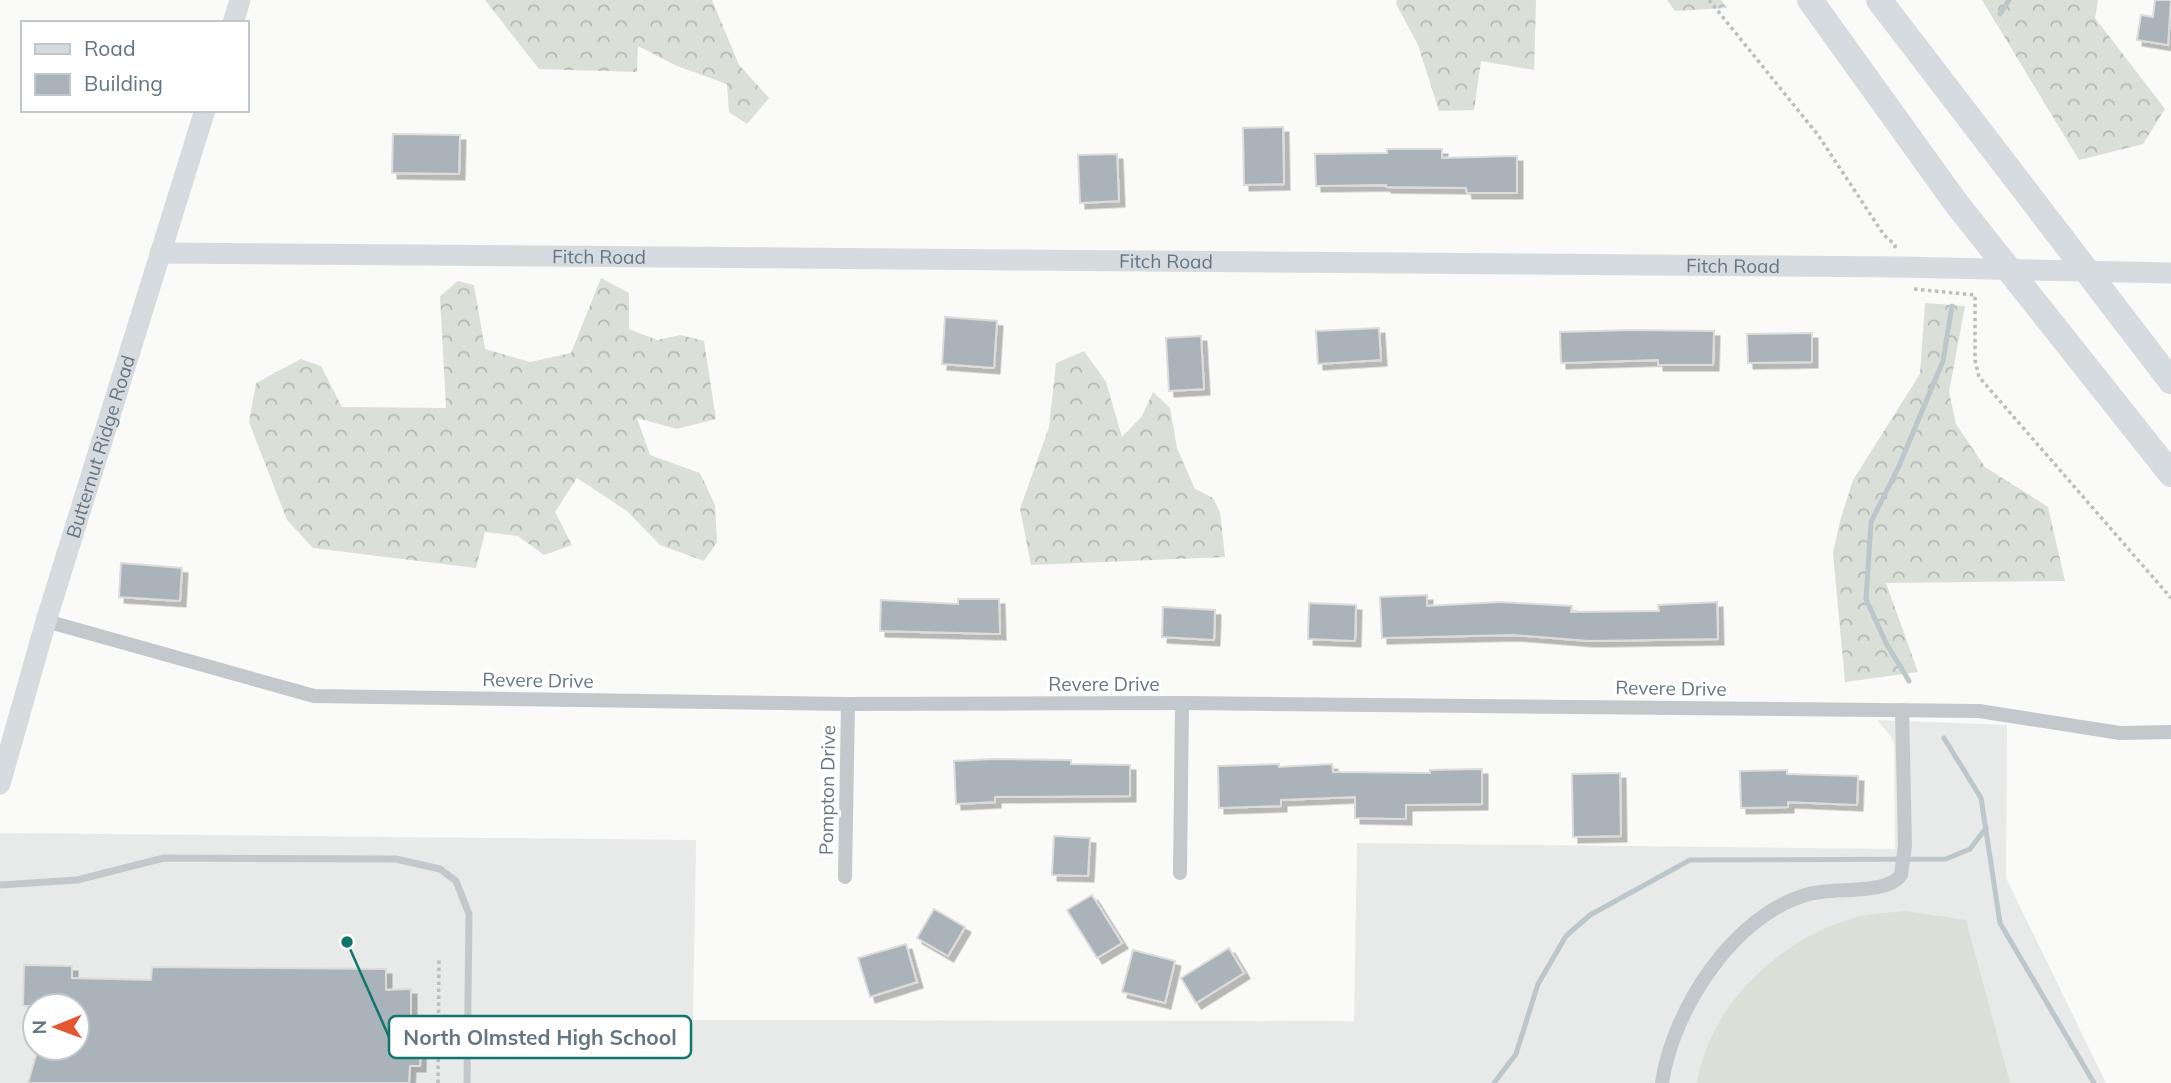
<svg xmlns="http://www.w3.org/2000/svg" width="2171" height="1083" font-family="Mulish,sans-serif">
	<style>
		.built { fill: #e8e9e9; fill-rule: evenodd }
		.grass { fill: #dadfd7 }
		.forest { fill: url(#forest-crowns) }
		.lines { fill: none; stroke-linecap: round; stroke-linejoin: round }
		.stream { stroke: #bbc7cb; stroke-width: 5 }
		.building { fill: #aab3b9; stroke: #dcdcda; stroke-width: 2; filter: url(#shadow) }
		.path { stroke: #bbbfc2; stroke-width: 3.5; stroke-dasharray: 3.5 3.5; stroke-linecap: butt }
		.lane { stroke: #c3c8cc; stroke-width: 7 }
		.street { stroke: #c3c8cc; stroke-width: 14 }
		.secondary { stroke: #d6dbdf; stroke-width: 21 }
		.highway { stroke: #d6dbdf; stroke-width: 26 }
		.labels { text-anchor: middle; stroke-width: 7; stroke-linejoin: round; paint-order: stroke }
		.street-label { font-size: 19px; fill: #657683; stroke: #fff }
		.leader { fill: none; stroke: #0f766e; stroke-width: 2.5 }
		.callout-dot { fill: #0f766e; stroke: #fff; stroke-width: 2.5 }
		.callout { fill: #fff; stroke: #0f766e; stroke-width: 2.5 }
		.callout-label { font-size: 21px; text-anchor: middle; font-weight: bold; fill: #657683 }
	</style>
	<defs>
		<pattern id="forest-crowns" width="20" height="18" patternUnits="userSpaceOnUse" patternTransform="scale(1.75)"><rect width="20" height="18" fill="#dadfd7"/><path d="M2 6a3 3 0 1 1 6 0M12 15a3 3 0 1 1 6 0" fill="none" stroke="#b4b9b4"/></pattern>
		<filter id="shadow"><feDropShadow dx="5.5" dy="5.5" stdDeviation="0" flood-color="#0004"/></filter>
	</defs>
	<rect width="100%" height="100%" fill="#fafaf8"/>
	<path class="built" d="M1877,720L2007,725L2006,878L2106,1083H0V833L696,840L693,1020L1354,1021L1357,843L1895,849L1894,744L1891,736ZM35,1006H77V1048H35Z"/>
	<path class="grass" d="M1905,911L1966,920L2010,1083H1697C1711,1002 1781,938 1857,917C1873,913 1890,913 1905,911Z"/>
	<g class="forest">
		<path d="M485,0H712L739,65L769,98L747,124L729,112L727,84L677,66L638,46L637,72L539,69Z"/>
		<path d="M1397,0H1536L1534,70L1481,61L1474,110L1439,111L1418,45L1396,4Z"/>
		<path d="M1667,0H1721L1727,8L1675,11Z"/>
		<path d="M1982,0H2098L2095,18L2165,109L2143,144L2079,160Z"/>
		<path d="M601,278L629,293V329L657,340L681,335L704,341L716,419L677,429L637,418L650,455L700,473L715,505L717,542L704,561L660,545L627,511L577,478L555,512L572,545L544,555L518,536L485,532L476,568L313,548L287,520L249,422L256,383L301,359L321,366L342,407L446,408L440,296L458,281L474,285L485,349L530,362L571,353Z"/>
		<path d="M1925,303L1965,306L1949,392L1956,424L1985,467L2048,507L2065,581L1886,583L1918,672L1845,682L1833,553L1840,521L1853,480L1920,374Z"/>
		<path d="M1084,351L1106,382L1122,437L1142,416L1153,392L1170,408L1177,448L1195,489L1213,498L1220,512L1225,557L1031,565L1020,509L1049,427L1056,363Z"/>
	</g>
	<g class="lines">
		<g class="stream">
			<path d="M2000,14L2009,0"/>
			<path d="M1909,681L1886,643L1866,599L1871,522L1899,466L1943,361L1952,306"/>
			<path d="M1944,738L1981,798L2000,923L2094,1083"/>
			<path d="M1494,1083L1516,1054L1538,984L1566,936L1590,915L1690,860L1946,859L1970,849L1986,828"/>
		</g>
	</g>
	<g class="building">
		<path d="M2155,0H2171L2168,45L2137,40L2141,15L2153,17Z"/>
		<path d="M1283,127L1284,184L1244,185L1243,128Z"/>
		<path d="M393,134L460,135L459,174L392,173Z"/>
		<path d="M1387,149H1442V158L1517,156V193H1467L1466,188L1386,187V185L1316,186L1315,154L1387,153Z"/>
		<path d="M1117,154L1119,201L1080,203L1078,155Z"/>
		<path d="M945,317L997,321L994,368L942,364Z"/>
		<path d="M1379,328L1381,360L1318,364L1316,331Z"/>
		<path d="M1631,330L1714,331L1713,365H1658V360L1561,363L1560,332Z"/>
		<path d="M1812,333V362L1748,363L1747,334Z"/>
		<path d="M1201,336L1204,389L1169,391L1166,338Z"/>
		<path d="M121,563L182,568L180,601L119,597Z"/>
		<path d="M1427,595V606L1500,602L1572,606L1571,612L1659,611L1658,605L1717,602L1718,639L1589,641L1513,635L1382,638L1380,597Z"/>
		<path d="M958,599H999L1000,634L880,631L881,600L958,604Z"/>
		<path d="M1309,603L1356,605L1355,641L1308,639Z"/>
		<path d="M1163,607L1215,610L1214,640L1162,637Z"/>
		<path d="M993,759L1071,760V764L1130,765V796L995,797V802L956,804L954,761Z"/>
		<path d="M1279,764V767L1332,764L1333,772L1430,773V770L1482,769V804L1406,805V819L1355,818V797L1281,800V806L1219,808L1218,766Z"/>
		<path d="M1787,770V774L1858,776L1857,805L1788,802V807L1741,808L1740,771Z"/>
		<path d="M1620,773L1621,836L1573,837L1572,774Z"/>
		<path d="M1054,836L1090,838L1088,876L1052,875Z"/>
		<path d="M1092,895L1122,943L1097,958L1067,910Z"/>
		<path d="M934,909L965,927L948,956L917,938Z"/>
		<path d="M906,944L917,982L870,997L858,958Z"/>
		<path d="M1229,948L1244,973L1196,1003L1181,978Z"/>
		<path d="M1133,950L1175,961L1165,1003L1122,992Z"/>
		<path d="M24,965L72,966V978L151,980L152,967L386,969V990L411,989V1018H421L420,1066H410L409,1083H28L38,1048H77V1006H23Z"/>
	</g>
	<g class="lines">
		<g class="path">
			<path d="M1709,0L1818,135L1884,235L1895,245V250"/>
			<path d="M1914,289L1975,295V360L1979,377L2171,598"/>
			<path d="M438,1083L439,960"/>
		</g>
		<path class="lane" d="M0,885L77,880L164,858L396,859L440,869L456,881L469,914L467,1083"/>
		<g class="street">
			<path d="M46,621L314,696L848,704L1182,703L1979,711L2120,733L2171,732"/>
			<path d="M1180,873L1182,703"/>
			<path d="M845,877L848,704"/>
			<path d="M1662,1083C1673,1009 1734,914 1809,894C1834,887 1887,895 1901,875L1905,845L1902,710"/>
		</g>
		<g class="secondary">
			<path d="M233,23L240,0"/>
			<path id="s1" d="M160,253L1900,267L2171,273"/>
			<path id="s2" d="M0,784L46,621L205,110"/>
		</g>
		<g class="highway">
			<path d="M1810,0L1956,203L2171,474"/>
			<path d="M1879,0L2171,381"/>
		</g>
	</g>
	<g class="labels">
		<g class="street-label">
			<text dy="7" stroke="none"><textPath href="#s1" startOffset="439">Fitch Road</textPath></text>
			<text dy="7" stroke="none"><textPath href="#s1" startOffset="1006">Fitch Road</textPath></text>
			<text dy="7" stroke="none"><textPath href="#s1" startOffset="1573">Fitch Road</textPath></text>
			<text dy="7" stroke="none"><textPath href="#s2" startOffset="352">Butternut Ridge Road</textPath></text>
			<text transform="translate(538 680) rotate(1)" y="7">Revere Drive</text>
			<text x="1104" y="691">Revere Drive</text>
			<text transform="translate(1671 688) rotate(1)" y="7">Revere Drive</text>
			<text transform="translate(827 790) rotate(-89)" y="7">Pompton Drive</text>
		</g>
	</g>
	<path class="leader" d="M347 942L389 1037"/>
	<circle class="callout-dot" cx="347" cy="942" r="7"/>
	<rect class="callout" x="389" y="1016" width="302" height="42" rx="7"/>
	<g class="callout-label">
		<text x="540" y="1045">North Olmsted High School</text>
	</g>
	<rect x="21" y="21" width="228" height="91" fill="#ffffff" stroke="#c1c8cd" stroke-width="2"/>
	<rect x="35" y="44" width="35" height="10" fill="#d6dbdf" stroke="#c1c8cd" stroke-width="2"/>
	<text x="84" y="56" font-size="21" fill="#657683">Road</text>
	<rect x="35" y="74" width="35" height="21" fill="#aab3b9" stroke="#c1c8cd" stroke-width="2"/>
	<text x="84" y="91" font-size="21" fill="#657683">Building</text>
	<g transform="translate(56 1027) rotate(269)"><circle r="33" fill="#ffffff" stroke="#c1c8cd" stroke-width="2"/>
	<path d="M0-5L12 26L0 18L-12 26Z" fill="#e4572e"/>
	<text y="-10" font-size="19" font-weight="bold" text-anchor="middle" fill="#657683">N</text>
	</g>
</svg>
